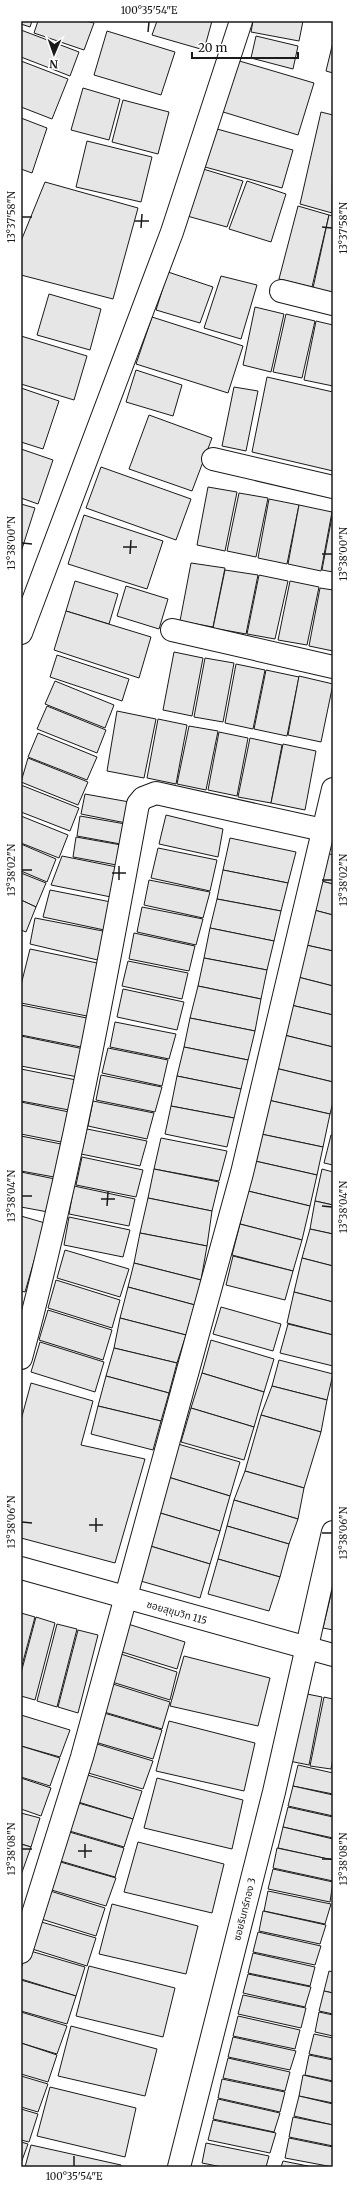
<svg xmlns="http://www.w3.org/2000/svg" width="354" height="2188" font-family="Merriweather,'Noto Sans Thai',serif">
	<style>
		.building { fill: #e6e6e6; stroke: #1a1a1a }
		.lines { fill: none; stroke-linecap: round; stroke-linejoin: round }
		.minor-casing { stroke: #1a1a1a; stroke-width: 24 }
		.minor { stroke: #fff; stroke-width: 22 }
		.ticks { fill: none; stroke: #1a1a1a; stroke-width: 1.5 }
		.labels { text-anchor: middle; stroke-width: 3; stroke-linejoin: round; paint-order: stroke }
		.street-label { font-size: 10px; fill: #1a1a1a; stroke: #fff }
		.neatline { fill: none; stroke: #1a1a1a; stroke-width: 1.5 }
		.ticks-label { font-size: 10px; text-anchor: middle; fill: #1a1a1a }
	</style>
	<rect width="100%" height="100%" fill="#fff"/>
	<g class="building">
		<path d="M21,21H32L30,27L21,24Z"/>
		<path d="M38,21H86L94,23L84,50L34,33Z"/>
		<path d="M157,21H212L204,50L152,35Z"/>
		<path d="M253,21H303L299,41L251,32Z"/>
		<path d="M21,30L79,52L70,76L21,57Z"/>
		<path d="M107,31L175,52L161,95L94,75Z"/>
		<path d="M256,36L298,46L293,69L251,58Z"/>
		<path d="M333,42V73L326,71Z"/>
		<path d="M236,60L314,83L298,135L220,111Z"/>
		<path d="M21,61L68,79L52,119L21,107Z"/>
		<path d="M83,88L120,99L109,140L71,130Z"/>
		<path d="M123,100L169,112L158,154L112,142Z"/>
		<path d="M321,112L333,115L332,213L300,204Z"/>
		<path d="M21,118L47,128L32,173L21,169Z"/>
		<path d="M217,129L293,150L282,188L205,167Z"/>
		<path d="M87,141L152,157L141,202L76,187Z"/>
		<path d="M203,169L243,181L227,227L187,216Z"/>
		<path d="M247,181L286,194L271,242L229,229Z"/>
		<path d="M45,182L138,208L113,299L21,275V241Z"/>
		<path d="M298,206L329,215L312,287L279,279Z"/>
		<path d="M329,215L333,216V293L313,288Z"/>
		<path d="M168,272L213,287L200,323L156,310Z"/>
		<path d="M221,276L257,285L241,339L204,328Z"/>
		<path d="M49,294L101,309L90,350L37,335Z"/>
		<path d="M255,307L284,314L271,372L243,365Z"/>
		<path d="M286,314L315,321L302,378L273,372Z"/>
		<path d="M152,317L243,346L228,393L136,364Z"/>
		<path d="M316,321L333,325V386L304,380Z"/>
		<path d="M21,336L87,356L74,400L21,384Z"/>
		<path d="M136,370L182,385L173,416L126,402Z"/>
		<path d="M267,377L333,392V471L252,452Z"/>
		<path d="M234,387L258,391L246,451L222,446Z"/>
		<path d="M21,388L59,401L43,449L21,442Z"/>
		<path d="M149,415L212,438L192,491L129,469Z"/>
		<path d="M21,449L53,460L38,504L21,498Z"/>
		<path d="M101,467L191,499L176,540L86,508Z"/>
		<path d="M208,487L237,492L225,551L197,545Z"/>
		<path d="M239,493L268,498L256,557L227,551Z"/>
		<path d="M269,499L299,505L287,564L258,558Z"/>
		<path d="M21,504L35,508L21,552Z"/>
		<path d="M299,505L332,512L321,571L288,564Z"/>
		<path d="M333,511V572L322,570Z"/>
		<path d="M84,515L163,541L147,589L68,564Z"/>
		<path d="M191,563L225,568L213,627L180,621Z"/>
		<path d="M225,570L258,575L246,634L213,628Z"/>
		<path d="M259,575L288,581L275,639L247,634Z"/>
		<path d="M75,581L118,594L109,624L66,611Z"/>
		<path d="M290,581L319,587L307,645L278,640Z"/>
		<path d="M126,586L168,599L159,629L117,616Z"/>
		<path d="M320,588L333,590V651L309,646Z"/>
		<path d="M66,611L151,637L139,678L54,650Z"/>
		<path d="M174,652L203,658L192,716L163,710Z"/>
		<path d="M57,655L129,679L122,701L50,677Z"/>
		<path d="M205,658L234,663L223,722L194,717Z"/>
		<path d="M236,664L265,670L253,729L225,723Z"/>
		<path d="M266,670L299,677L287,736L254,729Z"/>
		<path d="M299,676L333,684L321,742L288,735Z"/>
		<path d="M55,681L114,705L105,728L45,704Z"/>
		<path d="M47,706L106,730L97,753L37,729Z"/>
		<path d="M117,711L156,719L144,778L107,771Z"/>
		<path d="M158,719L187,725L176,784L147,778Z"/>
		<path d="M189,726L218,731L206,790L177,784Z"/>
		<path d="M219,732L248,738L237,796L208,790Z"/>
		<path d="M38,733L97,757L87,780L28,757Z"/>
		<path d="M250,738L282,745L271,803L238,797Z"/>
		<path d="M283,744L316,751L305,810L271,803Z"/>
		<path d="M28,758L88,782L78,805L21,782Z"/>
		<path d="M21,785L79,808L70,831L21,812Z"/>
		<path d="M85,794L135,803L131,824L81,814Z"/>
		<path d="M166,815L223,829L218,857L159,844Z"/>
		<path d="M21,816L68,835L59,858L21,843Z"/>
		<path d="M80,816L131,825L126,845L77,836Z"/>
		<path d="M76,837L127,846L122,866L73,857Z"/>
		<path d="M230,838L296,852L288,883L223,870Z"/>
		<path d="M21,844L56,859L47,882L21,871Z"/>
		<path d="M158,848L217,860L210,891L151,878Z"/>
		<path d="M327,853L333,855V884L321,881Z"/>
		<path d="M62,856L122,868L116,898L51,885Z"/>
		<path d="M223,870L288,883L281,911L217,899Z"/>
		<path d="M21,873L46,883L36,907L21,900Z"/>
		<path d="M149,880L210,892L203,918L144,905Z"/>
		<path d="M321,881L333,884V915L314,910Z"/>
		<path d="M50,890L116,903L109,931L43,917Z"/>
		<path d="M217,899L281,911L274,941L210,928Z"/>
		<path d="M21,900L36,907L26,932L21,930Z"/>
		<path d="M142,907L203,919L196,945L137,932Z"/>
		<path d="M314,910L333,915V951L306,945Z"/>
		<path d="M35,918L108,932L102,961L30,944Z"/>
		<path d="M210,928L274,941L267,970L204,958Z"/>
		<path d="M134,933L195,946L189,971L129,959Z"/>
		<path d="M306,945L333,951V986L298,977Z"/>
		<path d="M30,949L102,964L92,1017L21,1003V985Z"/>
		<path d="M204,958L267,970L261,999L198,986Z"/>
		<path d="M128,961L188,973L182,999L122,986Z"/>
		<path d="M298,977L333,986V1015L291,1005Z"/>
		<path d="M198,986L261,999L255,1031L190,1018Z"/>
		<path d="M123,989L184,1002L177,1030L117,1017Z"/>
		<path d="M21,1005L92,1019L86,1048L21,1035Z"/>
		<path d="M291,1005L333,1015V1047L284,1035Z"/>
		<path d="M190,1018L255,1031L248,1060L184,1047Z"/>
		<path d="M115,1022L176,1034L169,1059L110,1047Z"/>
		<path d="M284,1035L333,1047V1082L275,1068Z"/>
		<path d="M21,1036L84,1049L78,1077L21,1066Z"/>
		<path d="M184,1047L248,1060L241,1089L177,1076Z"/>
		<path d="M108,1048L168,1060L162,1086L102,1073Z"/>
		<path d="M275,1068L333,1082V1102L330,1114L268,1100Z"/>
		<path d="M21,1069L76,1080L69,1110L21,1101Z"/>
		<path d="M101,1075L162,1087L155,1112L96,1100Z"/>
		<path d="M177,1076L241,1089L234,1118L171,1106Z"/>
		<path d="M268,1100L330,1114L323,1147L261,1134Z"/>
		<path d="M93,1101L154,1113L147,1139L88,1126Z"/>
		<path d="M21,1102L69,1112L61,1142L21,1134Z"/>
		<path d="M171,1106L234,1118L227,1147L165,1134Z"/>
		<path d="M87,1129L147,1141L140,1166L81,1154Z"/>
		<path d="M261,1134L323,1147L317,1175L255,1161Z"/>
		<path d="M331,1135H333V1165L324,1163Z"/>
		<path d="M21,1136L61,1144L54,1177L21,1171Z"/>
		<path d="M161,1138L227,1151L219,1181L154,1169Z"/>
		<path d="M82,1157L143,1170L136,1197L76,1185Z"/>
		<path d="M255,1161L317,1175L310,1206L248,1191Z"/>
		<path d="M154,1169L219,1182L212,1211L148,1198Z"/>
		<path d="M322,1169L333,1172V1205L315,1201Z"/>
		<path d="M21,1172L55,1179L48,1212L21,1207Z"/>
		<path d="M74,1186L135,1199L129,1226L69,1214Z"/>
		<path d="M248,1191L310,1206L302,1240L240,1224Z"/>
		<path d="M148,1198L212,1211L207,1246L140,1233Z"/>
		<path d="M315,1201L333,1205V1234L310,1229Z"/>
		<path d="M21,1216L45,1223L25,1292L21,1291Z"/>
		<path d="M69,1217L130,1230L123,1257L64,1245Z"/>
		<path d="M240,1224L302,1240L293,1271L232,1255Z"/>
		<path d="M310,1229L333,1234V1266L302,1258Z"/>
		<path d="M140,1233L207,1246L201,1280L134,1263Z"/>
		<path d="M65,1250L129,1269L120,1297L57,1278Z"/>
		<path d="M233,1256L293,1271L285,1300L226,1285Z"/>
		<path d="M302,1258L333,1266V1302L294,1292Z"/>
		<path d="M134,1263L201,1280L195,1305L128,1287Z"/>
		<path d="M56,1280L120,1300L112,1328L48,1308Z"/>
		<path d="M128,1287L195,1305L186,1335L120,1318Z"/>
		<path d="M294,1292L333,1302V1335L287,1323Z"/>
		<path d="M221,1307L281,1324L273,1351L213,1334Z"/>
		<path d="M48,1310L112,1330L103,1360L39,1340Z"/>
		<path d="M120,1318L186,1335L177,1363L114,1348Z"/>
		<path d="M288,1324L333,1335V1366L280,1353Z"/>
		<path d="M211,1340L274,1359L264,1392L202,1373Z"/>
		<path d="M40,1342L104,1362L95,1392L31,1372Z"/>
		<path d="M114,1348L177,1363L169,1393L106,1376Z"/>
		<path d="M279,1360L333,1374L327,1400L272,1386Z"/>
		<path d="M202,1373L264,1392L254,1427L191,1408Z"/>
		<path d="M106,1376L169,1393L161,1421L98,1406Z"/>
		<path d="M31,1383L93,1401L81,1445L145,1459L115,1563L21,1538V1420Z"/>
		<path d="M272,1386L327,1400L321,1432L261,1415Z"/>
		<path d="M98,1406L161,1421L153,1450L91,1434Z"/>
		<path d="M191,1408L254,1427L244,1460L181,1442Z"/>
		<path d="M261,1415L321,1432L304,1488L245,1471Z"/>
		<path d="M178,1444L240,1462L230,1496L168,1477Z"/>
		<path d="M245,1471L304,1488L298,1519L234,1500Z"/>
		<path d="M168,1477L230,1496L220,1531L157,1512Z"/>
		<path d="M234,1500L298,1519L289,1544L227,1526Z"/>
		<path d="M157,1512L220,1531L210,1564L147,1545Z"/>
		<path d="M227,1526L289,1544L280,1577L218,1559Z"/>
		<path d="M147,1545L210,1564L200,1598L137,1580Z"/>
		<path d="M218,1559L280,1577L269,1611L208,1594Z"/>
		<path d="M333,1586V1630L323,1628Z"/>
		<path d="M21,1613L35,1617L21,1669Z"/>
		<path d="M36,1617L55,1623L35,1700L21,1696V1673Z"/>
		<path d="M57,1624L77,1629L57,1707L37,1701Z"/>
		<path d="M128,1624L185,1642L177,1669L119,1651Z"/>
		<path d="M78,1630L98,1635L78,1713L58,1707Z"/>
		<path d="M121,1654L177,1672L170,1700L112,1682Z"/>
		<path d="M184,1656L270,1678L258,1726L170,1706Z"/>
		<path d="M113,1684L170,1702L162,1729L104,1712Z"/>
		<path d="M302,1693L322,1697L309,1765L289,1761Z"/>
		<path d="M324,1697L333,1699V1758L331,1769L310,1766Z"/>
		<path d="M104,1713L162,1730L153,1759L95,1742Z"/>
		<path d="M21,1715L70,1730L60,1757L21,1746Z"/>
		<path d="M169,1721L255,1743L244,1791L156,1771Z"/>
		<path d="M94,1743L153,1761L143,1789L85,1772Z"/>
		<path d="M21,1746L60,1758L50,1786L21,1777Z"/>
		<path d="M298,1765L333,1773V1794L293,1786Z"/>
		<path d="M84,1774L142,1791L133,1819L75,1801Z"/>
		<path d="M21,1778L51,1788L41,1816L21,1809Z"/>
		<path d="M157,1778L243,1800L232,1849L144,1828Z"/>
		<path d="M293,1786L333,1795V1816L288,1806Z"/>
		<path d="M75,1802L133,1819L124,1847L66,1830Z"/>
		<path d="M288,1807L333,1817V1838L283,1827Z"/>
		<path d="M21,1813L40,1818L31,1847L21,1844Z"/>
		<path d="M283,1827L333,1839V1860L278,1848Z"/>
		<path d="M66,1831L124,1848L115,1877L57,1860Z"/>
		<path d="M138,1842L224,1864L212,1913L124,1892Z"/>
		<path d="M21,1844L31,1847L21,1875Z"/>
		<path d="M277,1848L333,1860V1881L273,1868Z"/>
		<path d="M57,1861L116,1878L106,1906L48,1889Z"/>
		<path d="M273,1869L333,1882L330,1902L268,1889Z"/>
		<path d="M47,1890L105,1908L96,1936L38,1918Z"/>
		<path d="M268,1891L331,1904L325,1924L264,1911Z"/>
		<path d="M112,1904L198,1926L186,1974L99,1954Z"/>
		<path d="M263,1911L326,1925L320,1944L259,1931Z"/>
		<path d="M38,1921L96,1938L87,1966L29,1948Z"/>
		<path d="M258,1932L321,1946L315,1965L253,1952Z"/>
		<path d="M27,1950L85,1967L76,1996L21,1979V1969Z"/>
		<path d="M253,1953L315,1967L310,1986L248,1973Z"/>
		<path d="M89,1966L175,1988L163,2037L76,2016Z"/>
		<path d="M329,1971L333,1972V1993L324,1991Z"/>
		<path d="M248,1974L311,1987L305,2007L243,1993Z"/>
		<path d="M21,1980L76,1996L67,2024L21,2011Z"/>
		<path d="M324,1991L333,1993V2014L319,2011Z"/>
		<path d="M243,1995L306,2008L301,2028L238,2014Z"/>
		<path d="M21,2012L67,2026L57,2054L21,2043Z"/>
		<path d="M319,2012L333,2015V2036L315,2032Z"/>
		<path d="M238,2016L300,2030L295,2049L233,2036Z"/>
		<path d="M71,2026L157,2049L145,2096L58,2076Z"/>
		<path d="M314,2034L333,2038V2059L309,2054Z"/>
		<path d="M233,2037L296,2051L290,2070L228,2057Z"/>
		<path d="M21,2043L57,2055L48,2082L21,2074Z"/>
		<path d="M309,2055L333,2060V2081L305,2075Z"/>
		<path d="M228,2058L290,2072L285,2091L223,2078Z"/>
		<path d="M303,2075L333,2082V2103L299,2096Z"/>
		<path d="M21,2076L48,2084L38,2112L21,2107Z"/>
		<path d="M222,2079L285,2092L280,2112L218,2098Z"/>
		<path d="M50,2087L136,2108L125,2157L37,2136Z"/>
		<path d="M299,2096L333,2104V2125L294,2116Z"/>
		<path d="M218,2099L280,2113L274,2132L213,2119Z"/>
		<path d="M21,2109L38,2114L29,2142L21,2140Z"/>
		<path d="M293,2117L333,2125V2146L289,2137Z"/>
		<path d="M213,2120L276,2133L270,2153L208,2140Z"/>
		<path d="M289,2138L333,2147V2167L285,2158Z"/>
		<path d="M21,2142L28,2144L21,2163Z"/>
		<path d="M206,2143L269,2156L266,2167H222L202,2163Z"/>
		<path d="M31,2145L121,2165V2167H25Z"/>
		<path d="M283,2161L313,2167H281Z"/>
	</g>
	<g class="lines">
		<defs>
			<g id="minor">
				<path d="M281,291L333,304"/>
				<path d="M213,459L333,487"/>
				<path d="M172,630L333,667"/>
				<path d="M21,633L172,232L241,21"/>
				<path d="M21,1358C70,1176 104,989 138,804L143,798L156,793L323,830"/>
				<path d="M21,1568L333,1655"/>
				<path d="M21,1952L82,1757L242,1173L333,789"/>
				<path d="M179,2167L274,1792L333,1532"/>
			</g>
		</defs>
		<use href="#minor" class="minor-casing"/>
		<use href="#minor" class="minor"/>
	</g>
	<path class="ticks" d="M148,32L149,22M22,217H32M135,221H149M322,227L332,228M141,228L142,214M22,543L32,544M123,547H137M130,554L131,540M322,554H332M22,870H32M112,873H126M119,880V866M322,880H332M22,1196H32M101,1199H115M107,1206L108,1192M322,1206L332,1207M22,1522L32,1523M89,1525H103M96,1532V1518M322,1533H332M22,1849H32M78,1851H92M85,1858V1844M322,1859H332M74,2166V2156"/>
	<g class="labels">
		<g class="street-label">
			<text transform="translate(177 1612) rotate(16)" y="4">ซอยสุขุมวิท 115</text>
			<text transform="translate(244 1909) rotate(-76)" y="4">ซอยรินทร์ทอง 3</text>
		</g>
	</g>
	<rect width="354" height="2188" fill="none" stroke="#ffffff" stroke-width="44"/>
	<g transform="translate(54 54) rotate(182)" stroke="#ffffff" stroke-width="3" paint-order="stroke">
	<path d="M0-3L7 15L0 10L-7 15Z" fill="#1a1a1a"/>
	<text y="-6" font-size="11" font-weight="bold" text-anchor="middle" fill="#1a1a1a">N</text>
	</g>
	<path d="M192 52v6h106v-6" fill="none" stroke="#1a1a1a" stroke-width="2"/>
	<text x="198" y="52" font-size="12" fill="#1a1a1a" stroke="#ffffff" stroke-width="3" paint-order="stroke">20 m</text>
	<rect x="22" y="22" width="310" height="2144" class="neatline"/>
	<g class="ticks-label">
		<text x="149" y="14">100°35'54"E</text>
		<text transform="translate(11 217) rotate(-90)" y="4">13°37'58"N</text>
		<text transform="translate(343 228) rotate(-90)" y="4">13°37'58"N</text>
		<text transform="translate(11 543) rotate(-90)" y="4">13°38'00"N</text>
		<text transform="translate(343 554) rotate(-90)" y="4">13°38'00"N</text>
		<text transform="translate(11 870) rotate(-90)" y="4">13°38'02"N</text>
		<text transform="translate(343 880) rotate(-90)" y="4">13°38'02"N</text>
		<text transform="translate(11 1196) rotate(-90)" y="4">13°38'04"N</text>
		<text transform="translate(343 1207) rotate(-90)" y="4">13°38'04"N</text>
		<text transform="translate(11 1522) rotate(-90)" y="4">13°38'06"N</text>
		<text transform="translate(343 1533) rotate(-90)" y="4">13°38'06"N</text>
		<text transform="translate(11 1849) rotate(-90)" y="4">13°38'08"N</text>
		<text transform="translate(343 1859) rotate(-90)" y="4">13°38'08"N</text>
		<text x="74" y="2180">100°35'54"E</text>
	</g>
</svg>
